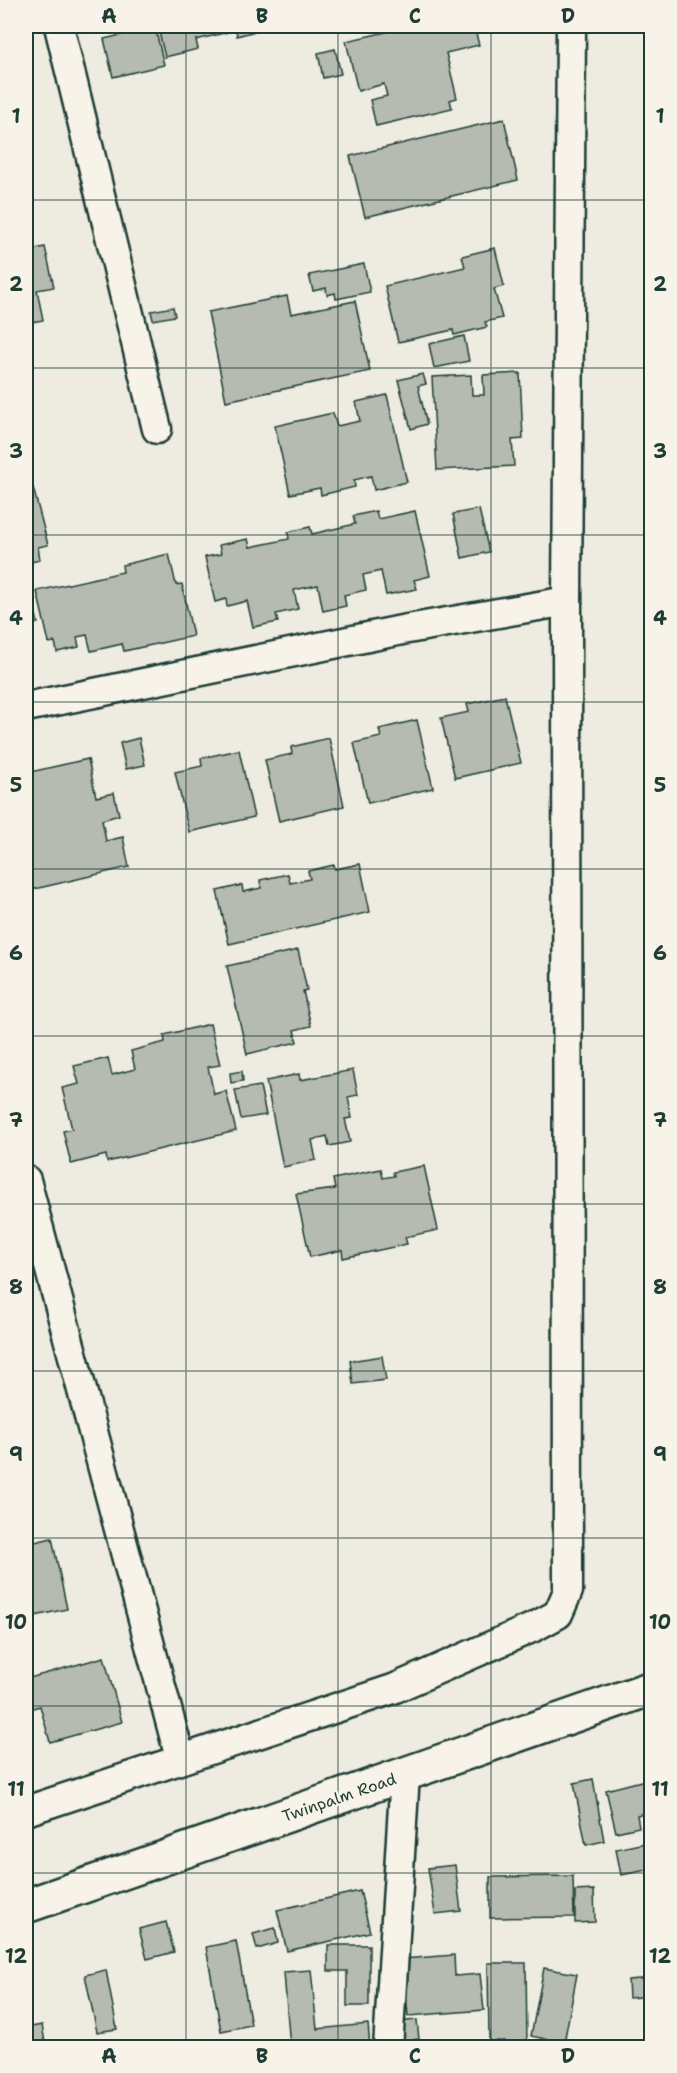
<svg xmlns="http://www.w3.org/2000/svg" width="677" height="2073" font-family="'Shantell Sans',sans-serif">
	<style>
		.building { fill: #b5bbb0; stroke: #1f3d34; stroke-width: 1.5 }
		.lines { fill: none; stroke-linecap: round; stroke-linejoin: round }
		.street-casing { stroke: #1f3d34; stroke-width: 33 }
		.secondary-casing { stroke: #1f3d34; stroke-width: 38 }
		.street { stroke: #f7f3e8; stroke-width: 28 }
		.secondary { stroke: #f7f3e8; stroke-width: 33 }
		.grid { fill: none; stroke: #1f3d34; stroke-width: 1.5; stroke-opacity: 0.55 }
		.labels { text-anchor: middle; stroke-width: 4.5; stroke-linejoin: round; paint-order: stroke }
		.street-label { font-size: 16px; fill: #1f3d34; stroke: #f7f3e8 }
		.neatline { fill: none; stroke: #1f3d34; stroke-width: 2 }
		.grid-label { font-size: 20px; text-anchor: middle; font-weight: bold; fill: #1f3d34 }
	</style>
	<rect width="100%" height="100%" fill="#eeece1"/>
	<filter id="ink" filterUnits="userSpaceOnUse"><feTurbulence type="fractalNoise" baseFrequency=".0167" numOctaves="2"/><feDisplacementMap in="SourceGraphic" scale="12" xChannelSelector="R" yChannelSelector="G"/><feConvolveMatrix kernelMatrix="1 2 1 2 8 2 1 2 1" color-interpolation-filters="sRGB"/></filter>
	<g filter="url(#ink)">
		<g class="building">
			<path d="M169,26H257L259,30L237,36L236,30L196,40L198,49L165,57L158,28Z"/>
			<path d="M413,26H474L479,45L446,53L457,98L450,100L452,108L376,126L370,100L387,96L384,84L358,91L346,41Z"/>
			<path d="M155,27L164,65L113,77L104,39Z"/>
			<path d="M335,49L341,74L323,78L318,53Z"/>
			<path d="M504,119L518,180L365,217L350,156Z"/>
			<path d="M26,159L32,187L26,189Z"/>
			<path d="M31,230L35,249L45,247L54,287L37,290L43,320L26,323V232Z"/>
			<path d="M495,248L504,286L494,289L502,318L485,322L487,327L454,335L453,330L398,342L385,286L465,267L462,256Z"/>
			<path d="M364,264L370,292L336,299L335,293L327,295L326,288L313,291L309,275Z"/>
			<path d="M287,296L291,314L355,301L370,371L226,401L208,312Z"/>
			<path d="M173,307L175,316L153,320L151,311Z"/>
			<path d="M464,336L469,361L434,368L429,344Z"/>
			<path d="M520,373L523,439L512,440L514,466L437,470L432,377L471,375L472,395H484L483,375Z"/>
			<path d="M423,374L426,384L418,386L427,424L411,429L398,380Z"/>
			<path d="M387,395L407,482L374,490L371,476L354,480L355,487L321,495L320,488L290,494L275,426L333,413L337,426L360,421L356,402Z"/>
			<path d="M28,468L48,545L38,547L40,560L26,563V469Z"/>
			<path d="M479,509L489,552L462,558L453,514Z"/>
			<path d="M376,511L378,519L415,511L430,576L414,580L417,589L386,595L381,571L363,575L366,590L344,595L346,606L323,611L318,585L294,590L298,609L276,614L278,622L253,627L247,601L227,606L226,599L215,602L205,557L221,554L219,545L248,539L250,547L289,539L288,532L310,527L312,534L355,524L353,516Z"/>
			<path d="M169,554L176,585L182,584L193,636L124,651L122,644L91,651L87,635L77,637L79,647L57,652L55,642L49,643L37,591L123,572L122,565Z"/>
			<path d="M29,586L38,623L26,625V587Z"/>
			<path d="M505,696L521,763L455,778L441,718L469,712L467,704Z"/>
			<path d="M417,720L433,788L368,803L354,743L381,737L379,729Z"/>
			<path d="M139,738L145,765L126,769L120,743Z"/>
			<path d="M329,738L344,806L279,821L265,760L292,754L291,747Z"/>
			<path d="M239,750L254,817L189,832L175,772L202,766L201,758Z"/>
			<path d="M88,759L96,797L114,793L119,815L102,820L106,841L123,837L129,867L26,891V773Z"/>
			<path d="M360,864L370,912L229,944L217,891L242,885L243,892L261,888L260,880L288,874L290,883L310,879L308,871L334,865L335,869Z"/>
			<path d="M298,950L307,990L303,991L311,1026L294,1030L297,1042L247,1054L227,966Z"/>
			<path d="M210,1024L220,1065L208,1067L214,1094L226,1091L236,1131L107,1162L106,1155L71,1164L63,1131L72,1129L62,1088L79,1084L74,1066L108,1058L112,1075L135,1069L131,1051L165,1042L164,1035Z"/>
			<path d="M353,1070L358,1095L348,1097L352,1118L345,1119L350,1142L329,1146L327,1136L312,1140L316,1160L283,1167L266,1081L299,1074L300,1080Z"/>
			<path d="M242,1071L243,1081L231,1083L230,1073Z"/>
			<path d="M260,1086L266,1115L241,1119L235,1090Z"/>
			<path d="M424,1166L438,1230L405,1237L407,1244L343,1258L342,1250L310,1257L296,1194L335,1189L333,1179L381,1169L383,1178L394,1176L393,1172Z"/>
			<path d="M382,1356L386,1380L353,1384L350,1361Z"/>
			<path d="M52,1538L67,1609L26,1618V1544Z"/>
			<path d="M104,1657L122,1722L50,1742L40,1706L26,1710V1679Z"/>
			<path d="M593,1779L604,1841L586,1845L574,1783Z"/>
			<path d="M649,1779L652,1811L637,1815L639,1827L616,1832L606,1790Z"/>
			<path d="M650,1842L652,1869L621,1875L616,1849Z"/>
			<path d="M455,1865L461,1911L435,1914L428,1868Z"/>
			<path d="M573,1876L574,1917L490,1918V1877Z"/>
			<path d="M594,1890L595,1922L575,1923V1891Z"/>
			<path d="M360,1891L370,1932L287,1951L277,1910Z"/>
			<path d="M166,1922L174,1952L147,1959L139,1929Z"/>
			<path d="M275,1928L278,1943L257,1949L253,1934Z"/>
			<path d="M236,1941L251,2025L221,2031L206,1947Z"/>
			<path d="M328,1945H369V2006H347V1971H328Z"/>
			<path d="M454,1955L455,1976L480,1974L484,2010L408,2016L403,1959Z"/>
			<path d="M488,1963H526L527,2044L556,2043V2048H504V2041H489Z"/>
			<path d="M544,1968L577,1974L564,2043L531,2036Z"/>
			<path d="M106,1970L117,2029L97,2032L85,1975Z"/>
			<path d="M311,1970L317,2029L368,2024L370,2048H290L284,1972Z"/>
			<path d="M652,1978V1996L629,1998L628,1980Z"/>
			<path d="M417,2020L419,2039L398,2042L396,2022Z"/>
			<path d="M42,2025L46,2048H26V2028Z"/>
		</g>
		<g class="lines">
			<defs>
				<g id="street">
					<path d="M59,26L157,429"/>
					<path d="M26,707L402,630L567,601"/>
					<path d="M26,1180L180,1758"/>
					<path d="M26,1811L393,1689L534,1627L558,1614L568,1591L567,601L571,26"/>
					<path d="M388,2048L405,1774"/>
				</g>
				<path id="secondary" d="M26,1906L652,1688"/>
			</defs>
			<use href="#street" class="street-casing"/>
			<use href="#secondary" class="secondary-casing"/>
			<use href="#street" class="street"/>
			<use href="#secondary" class="secondary"/>
		</g>
	</g>
	<path class="grid" d="M186,26V2048M338,26V2048M491,26V2048M26,200H652M26,368H652M26,535H652M26,702H652M26,869H652M26,1036H652M26,1204H652M26,1371H652M26,1538H652M26,1706H652M26,1873H652"/>
	<g class="labels">
		<g class="street-label">
			<text transform="translate(339 1797) rotate(-19)" y="6">Twinpalm Road</text>
		</g>
	</g>
	<rect width="677" height="2073" fill="none" stroke="#f7f3e8" stroke-width="66"/>
	<rect x="33" y="33" width="611" height="2007" class="neatline"/>
	<g class="grid-label">
		<text x="109" y="23">A</text>
		<text x="262" y="23">B</text>
		<text x="415" y="23">C</text>
		<text x="568" y="23">D</text>
		<text x="16" y="123">1</text>
		<text x="660" y="123">1</text>
		<text x="16" y="291">2</text>
		<text x="660" y="291">2</text>
		<text x="16" y="458">3</text>
		<text x="660" y="458">3</text>
		<text x="16" y="625">4</text>
		<text x="660" y="625">4</text>
		<text x="16" y="792">5</text>
		<text x="660" y="792">5</text>
		<text x="16" y="960">6</text>
		<text x="660" y="960">6</text>
		<text x="16" y="1127">7</text>
		<text x="660" y="1127">7</text>
		<text x="16" y="1294">8</text>
		<text x="660" y="1294">8</text>
		<text x="16" y="1461">9</text>
		<text x="660" y="1461">9</text>
		<text x="16" y="1629">10</text>
		<text x="660" y="1629">10</text>
		<text x="16" y="1796">11</text>
		<text x="660" y="1796">11</text>
		<text x="16" y="1963">12</text>
		<text x="660" y="1963">12</text>
		<text x="109" y="2063">A</text>
		<text x="262" y="2063">B</text>
		<text x="415" y="2063">C</text>
		<text x="568" y="2063">D</text>
	</g>
</svg>
